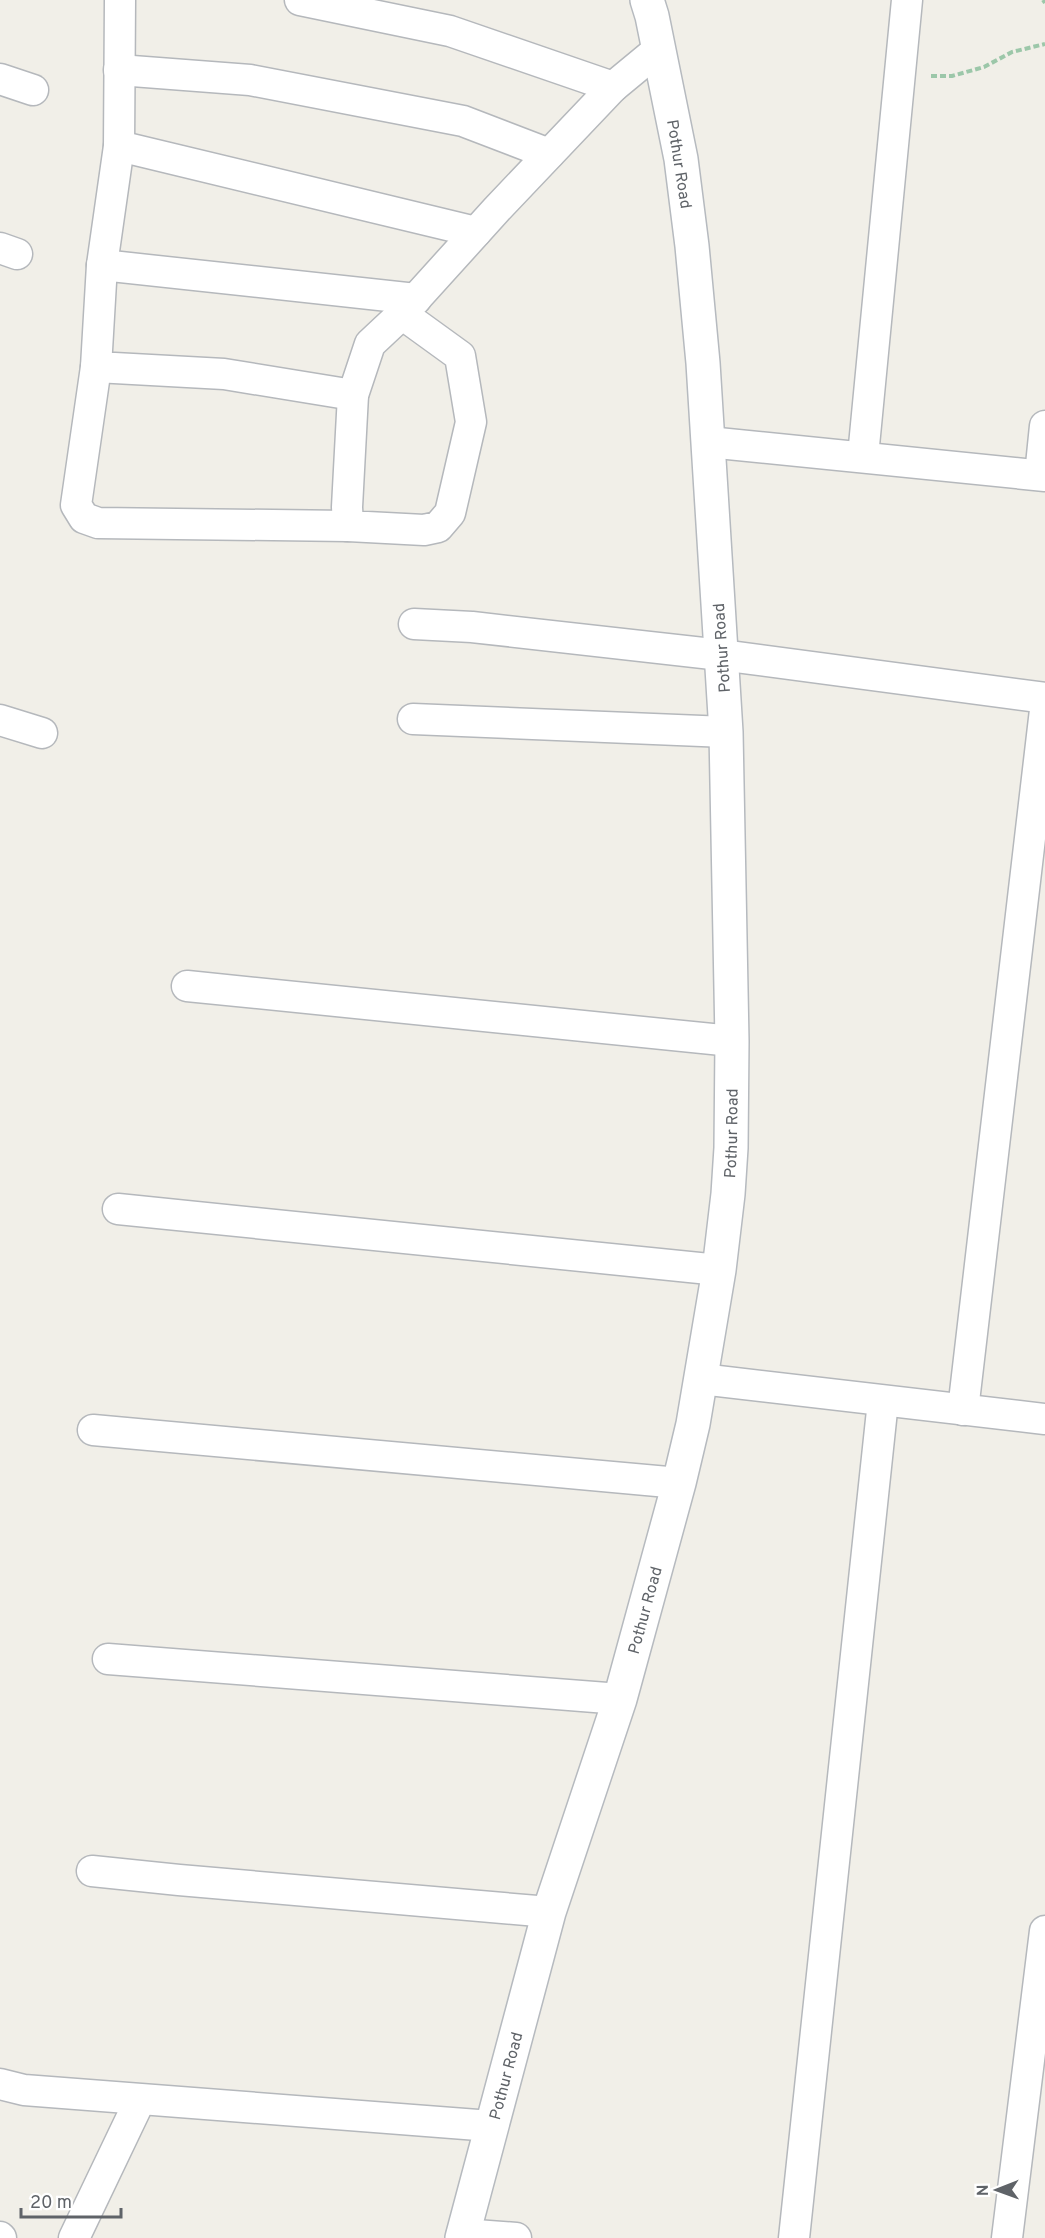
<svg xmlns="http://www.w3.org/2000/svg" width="1045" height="2238" font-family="Overpass,sans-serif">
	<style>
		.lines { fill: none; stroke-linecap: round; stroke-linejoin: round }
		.street-casing { stroke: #b5b8bc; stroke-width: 33 }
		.secondary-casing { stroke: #b6babf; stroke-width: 36 }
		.path { stroke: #9cc7a9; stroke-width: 4; stroke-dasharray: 6 3; stroke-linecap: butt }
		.street { stroke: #fff; stroke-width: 30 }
		.secondary { stroke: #fff; stroke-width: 33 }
		.labels { text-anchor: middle; stroke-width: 4.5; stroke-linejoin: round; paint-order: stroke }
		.street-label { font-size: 16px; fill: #5f6368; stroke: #fff }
	</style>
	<rect width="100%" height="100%" fill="#f1efe8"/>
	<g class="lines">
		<defs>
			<g id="street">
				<path d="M120,0L119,146L102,265L96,367L224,374L353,395"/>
				<path d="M300,0L450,31L613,87"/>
				<path d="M119,70L250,80L463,121L549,154"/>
				<path d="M0,79L33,90"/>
				<path d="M119,146L476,232"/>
				<path d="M0,248L17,254"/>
				<path d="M102,265L416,299"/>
				<path d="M402,314L460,356L471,422L450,513L438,527L424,530L348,526L347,507L353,395L370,344L402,314L497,209L613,87L659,49"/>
				<path d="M96,367L76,505L84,518L98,523L348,526"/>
				<path d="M708,442L1045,476"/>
				<path d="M863,456L907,0"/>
				<path d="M1040,475L1045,426"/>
				<path d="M414,624L472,627L721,655L1045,698"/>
				<path d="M413,719L726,732"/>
				<path d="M0,720L42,733"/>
				<path d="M187,986L732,1041"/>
				<path d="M118,1209L719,1270"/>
				<path d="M701,1379L1045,1419"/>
				<path d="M963,1410L1045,710"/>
				<path d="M93,1430L679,1483"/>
				<path d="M108,1659L620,1699"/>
				<path d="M92,1871L179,1880L549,1912"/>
				<path d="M0,2084L24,2090L491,2126"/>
				<path d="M462,2234L516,2238"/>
				<path d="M0,2237L1,2238"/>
				<path d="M74,2238L140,2100"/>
				<path d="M794,2238L883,1401"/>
				<path d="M1007,2238L1045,1931"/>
			</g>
			<g id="secondary">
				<path id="s1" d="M462,2238L549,1912L620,1699L679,1483L693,1424L719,1270L728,1194L731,1148L732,1041L726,732L703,363L692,246L681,159L652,16L647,0"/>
			</g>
		</defs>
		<use href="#street" class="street-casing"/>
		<use href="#secondary" class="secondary-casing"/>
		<g class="path">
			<path d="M1043,0L1045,3"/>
			<path d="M931,76H952L984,67L1012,52L1045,44"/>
		</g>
		<use href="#street" class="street"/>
		<use href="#secondary" class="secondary"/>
	</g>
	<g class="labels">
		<g class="street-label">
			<text transform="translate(680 164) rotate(81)" y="6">Pothur Road</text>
			<text transform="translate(721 648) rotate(-94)" y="6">Pothur Road</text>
			<text dy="6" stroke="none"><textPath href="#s1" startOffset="1140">Pothur Road</textPath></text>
			<text dy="6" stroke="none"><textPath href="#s1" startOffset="654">Pothur Road</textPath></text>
			<text dy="6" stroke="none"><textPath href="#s1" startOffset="168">Pothur Road</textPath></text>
		</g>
	</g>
	<g transform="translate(997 2190) rotate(269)" stroke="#ffffff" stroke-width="4.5" paint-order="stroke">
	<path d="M0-4.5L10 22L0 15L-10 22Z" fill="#5f6368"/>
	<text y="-9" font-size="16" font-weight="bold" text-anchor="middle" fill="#5f6368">N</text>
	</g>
	<path d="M21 2208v9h100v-9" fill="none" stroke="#5f6368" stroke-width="3"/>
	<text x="30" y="2208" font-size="18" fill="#5f6368" stroke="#ffffff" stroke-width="4.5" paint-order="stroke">20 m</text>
</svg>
